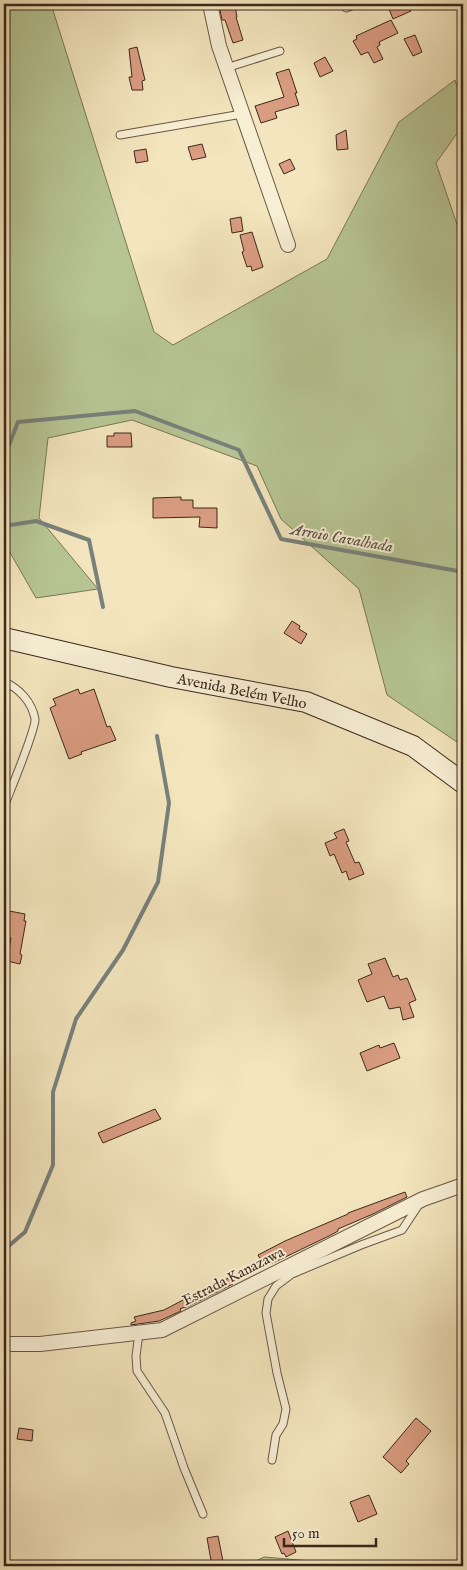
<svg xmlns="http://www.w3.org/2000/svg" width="467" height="1570" font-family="'IM FELL English',serif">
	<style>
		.green { fill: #b7c594; stroke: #7a7658 }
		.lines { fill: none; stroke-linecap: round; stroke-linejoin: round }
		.stream { stroke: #78817c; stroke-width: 4 }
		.building { fill: #da9d82; stroke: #3d281d }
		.service-casing { stroke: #6a5745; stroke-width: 9 }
		.minor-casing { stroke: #6a5745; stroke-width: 16 }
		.secondary-casing { stroke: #3d281d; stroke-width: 22 }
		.service { stroke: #f7eed4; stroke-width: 7 }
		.minor { stroke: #f7eed4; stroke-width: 14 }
		.secondary { stroke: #f7eed4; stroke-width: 20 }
		.labels { text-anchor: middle; stroke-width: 4; stroke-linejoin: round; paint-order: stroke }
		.street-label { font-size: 15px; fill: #3d281d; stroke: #f7eed4 }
		.water-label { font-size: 16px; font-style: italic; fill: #564d44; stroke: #f7eed4 }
	</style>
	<rect width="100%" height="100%" fill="#f3e5bd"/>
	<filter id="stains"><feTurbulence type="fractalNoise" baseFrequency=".004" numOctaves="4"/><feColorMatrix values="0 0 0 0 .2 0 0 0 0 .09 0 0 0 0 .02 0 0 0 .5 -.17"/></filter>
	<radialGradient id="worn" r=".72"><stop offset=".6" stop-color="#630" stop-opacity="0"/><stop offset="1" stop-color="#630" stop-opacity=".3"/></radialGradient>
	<g class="green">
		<path d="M4,4H51L154,332L173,345L327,259L399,122L455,80L463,108V125L436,163L463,242V746L387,695L359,589L281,519L257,466L132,420L48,438L39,518L98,589L36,598L4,542Z"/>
		<path d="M264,1557L370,1566H246Z"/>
	</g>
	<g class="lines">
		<g class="stream">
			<path d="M4,458L18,422L135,411L239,450L281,539L463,572"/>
			<path d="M4,526L36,521L89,540L103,607"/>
			<path d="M4,1250L25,1232L53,1165V1092L76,1019L123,950L158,882L169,803L157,736"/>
		</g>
	</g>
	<g class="building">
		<path d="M387,4H408L411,11L393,19Z"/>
		<path d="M235,6L237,17H236L243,40L233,43L225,20H222L220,10Z"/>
		<path d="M391,20L398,33L379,42L380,45L377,47L383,59L374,63L368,52L361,55L353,41L357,39L356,36Z"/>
		<path d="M415,35L422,52L413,56L404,39Z"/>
		<path d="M137,47L145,80L142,81L143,90H132L129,77H132L129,49Z"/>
		<path d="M325,57L333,71L320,77L314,63Z"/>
		<path d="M289,69L297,93H295L299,105L275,112L277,118L261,123L255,106L284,97L276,73Z"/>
		<path d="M346,130L348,149L337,150L336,135Z"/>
		<path d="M202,144L206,157L192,160L188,147Z"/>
		<path d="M146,149L148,161L136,163L134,151Z"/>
		<path d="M290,159L295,169L284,174L279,164Z"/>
		<path d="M241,217L243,231L232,233L230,219Z"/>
		<path d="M252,232L263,267L252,271L251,266L247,267L242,252L244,251L240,235Z"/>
		<path d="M114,433H131L132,447H107V436H114Z"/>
		<path d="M181,497V500H193V508H217V528L199,527L200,517L153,518V498Z"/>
		<path d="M292,621L300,626L299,629L307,634L301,644L284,633Z"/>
		<path d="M78,689L80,694L94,689L107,727L110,726L116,740L81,752L82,754L69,759L50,708L56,705L53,699Z"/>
		<path d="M344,829L349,841L346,842L355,863L359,862L364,874L349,880L346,871L342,873L334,854L330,856L325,843L337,838L334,833Z"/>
		<path d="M4,910L25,914L24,921H26L20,954L22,955L20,964L7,961L11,938L5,937L6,929H4Z"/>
		<path d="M385,958L393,977L398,975L400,980L407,978L416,1000L409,1003L414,1017L403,1020L400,1007L389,1009L384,996L367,1002L358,980L372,974L368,964Z"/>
		<path d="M394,1043L400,1058L367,1071L360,1053L379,1045L380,1048Z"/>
		<path d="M155,1109L161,1119L103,1143L98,1133Z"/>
		<path d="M405,1192L407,1197L373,1214L338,1229V1231L331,1235L275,1262L264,1266L258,1255L285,1241L348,1214V1213Z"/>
		<path d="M228,1278L233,1284L185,1308V1307L180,1309L181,1311L159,1321L131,1325V1323L136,1321L134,1317L164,1310L204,1289L205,1292Z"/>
		<path d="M416,1418L431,1431L406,1461L409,1464L401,1473L383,1457Z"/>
		<path d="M19,1428L33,1430L32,1441L17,1439Z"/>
		<path d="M369,1495L377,1514L358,1522L350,1502Z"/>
		<path d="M288,1531L296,1552L286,1557L284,1553L282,1554L275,1537Z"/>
		<path d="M218,1536L224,1566H212L207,1538Z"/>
	</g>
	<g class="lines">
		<defs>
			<g id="service">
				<path d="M346,8L357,4"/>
				<path d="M226,68L280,51"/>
				<path d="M120,135L242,114"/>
				<path d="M4,682C19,688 32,702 35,719C36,730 9,793 4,807"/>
				<path d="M139,1333L136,1356L137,1371L165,1413L184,1468L203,1514"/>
				<path d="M272,1460L276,1435L283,1424L286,1409L277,1373L266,1313L268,1299L276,1286L292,1274L361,1245L402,1230L420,1203"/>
			</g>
			<g id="minor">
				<path d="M210,4L219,46L288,245"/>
				<path d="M4,1344H40L162,1330L423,1199L463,1185"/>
			</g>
			<path id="secondary" d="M4,638L171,677L306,702L413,746L463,783"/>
		</defs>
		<use href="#service" class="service-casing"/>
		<use href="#minor" class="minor-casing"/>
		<use href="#secondary" class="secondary-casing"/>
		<use href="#service" class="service"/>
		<use href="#minor" class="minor"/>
		<use href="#secondary" class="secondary"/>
	</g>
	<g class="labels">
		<g class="street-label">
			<text transform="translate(242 691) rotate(11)" y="5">Avenida Belém Velho</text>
			<text transform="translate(233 1276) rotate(-27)" y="5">Estrada Kanazawa</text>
		</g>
		<g class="water-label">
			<text transform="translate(342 537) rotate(10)" y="6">Arroio Cavalhada</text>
		</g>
	</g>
	<rect width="467" height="1570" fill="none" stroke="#f3e5bd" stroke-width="20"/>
	<rect x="5" y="5" width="457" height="1560" fill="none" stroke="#3d281d" stroke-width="2.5"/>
	<rect x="10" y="10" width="447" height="1550" fill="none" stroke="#3d281d"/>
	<path d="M284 1538v8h92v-8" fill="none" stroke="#3d281d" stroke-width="2.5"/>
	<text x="292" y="1538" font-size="15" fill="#3d281d" stroke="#f7eed4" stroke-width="4" paint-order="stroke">50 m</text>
	<rect width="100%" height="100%" filter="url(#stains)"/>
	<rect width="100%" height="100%" fill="url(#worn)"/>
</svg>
